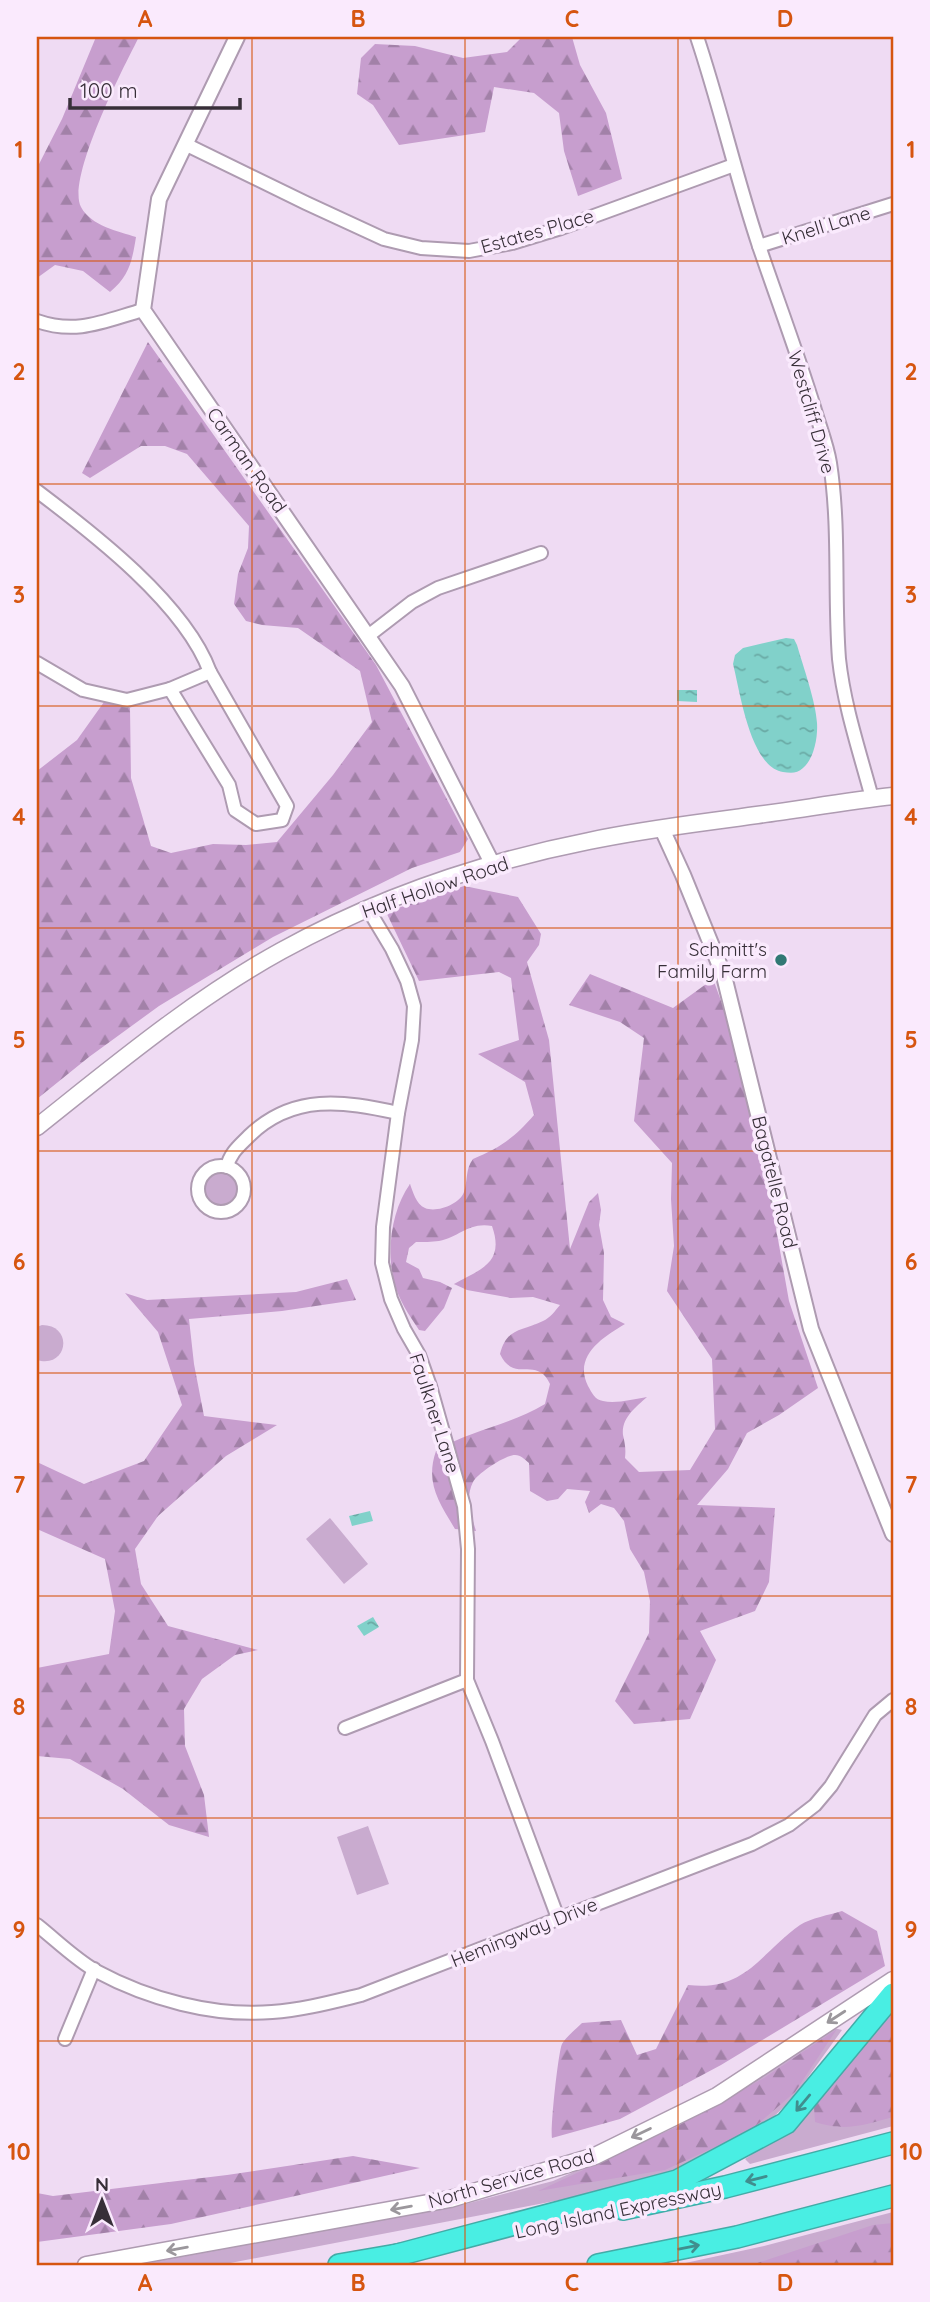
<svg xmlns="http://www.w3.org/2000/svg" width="930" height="2302" font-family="Quicksand,sans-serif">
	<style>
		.grass { fill: #c9abcf }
		.forest { fill: url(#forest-firs) }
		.water { fill: url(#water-ripples) }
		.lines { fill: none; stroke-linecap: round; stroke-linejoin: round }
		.minor-casing { stroke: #ae9bb1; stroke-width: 16 }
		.tertiary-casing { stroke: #ae9bb1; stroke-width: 18 }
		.secondary-casing { stroke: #ae9bb1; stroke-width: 19 }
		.motorway-casing { stroke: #43aba7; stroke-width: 24 }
		.minor { stroke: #fff; stroke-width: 12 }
		.tertiary { stroke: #fff; stroke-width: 14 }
		.secondary { stroke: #fff; stroke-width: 16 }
		.motorway { stroke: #49eee3; stroke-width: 21 }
		.oneway { stroke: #9b979c }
		.oneway2 { stroke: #408e8e }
		.grid { fill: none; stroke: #d65510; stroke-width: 2; stroke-opacity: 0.55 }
		.poi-dot { fill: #317974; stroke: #faeafd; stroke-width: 2.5 }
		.labels { text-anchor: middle; stroke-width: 7; stroke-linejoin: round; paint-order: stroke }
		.street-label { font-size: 19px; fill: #372f38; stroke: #faeafd }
		.poi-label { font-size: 19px; fill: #372f38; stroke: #faeafd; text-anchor: end }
		.neatline { fill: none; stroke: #d65510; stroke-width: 2.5 }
		.grid-label { font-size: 23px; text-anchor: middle; font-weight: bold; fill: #d65510 }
	</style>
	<defs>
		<pattern id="forest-firs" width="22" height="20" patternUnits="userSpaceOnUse" patternTransform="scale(1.75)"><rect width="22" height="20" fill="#c79ece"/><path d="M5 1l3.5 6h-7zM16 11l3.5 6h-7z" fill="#a281a8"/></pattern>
		<pattern id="water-ripples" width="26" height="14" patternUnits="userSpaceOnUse" patternTransform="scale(1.75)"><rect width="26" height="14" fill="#81d1ca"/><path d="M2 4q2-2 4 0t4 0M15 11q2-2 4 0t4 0" fill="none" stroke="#6aaaa5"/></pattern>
	</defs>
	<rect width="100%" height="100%" fill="#efdbf3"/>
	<g class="grass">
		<circle cx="220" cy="1189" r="20"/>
		<path d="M42,1325C74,1325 68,1369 37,1360V1327Z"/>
		<path d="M330,1518L368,1564L344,1584L306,1539Z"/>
		<path d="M368,1826L389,1884L357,1895L337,1837Z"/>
		<path d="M893,1999V2126L750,2164L745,2159L769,2143Z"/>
		<path d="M834,2028L842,2030L793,2098L760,2130L680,2173L586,2195L220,2265H137L462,2205L553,2181L676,2127L755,2079Z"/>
		<path d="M893,2212V2265H676L764,2246Z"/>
	</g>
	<g class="forest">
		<path d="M96,37H139C124,66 66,179 81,207C91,226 118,231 136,237C132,262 129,276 110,292L83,271L55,265L37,278V168L62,119Z"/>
		<path d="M522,37H572L580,65L606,113L622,179L578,196L564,151L559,113L534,93L494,87L485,132L399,145L373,105L357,94L361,58L375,44L415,46L463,58L507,52Z"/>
		<path d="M148,342L376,665L468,839L460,852L412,868L273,937L159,1006L89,1057L37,1099V771L77,740L104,702L130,708L131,778L151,846L171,853L213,844L246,845L277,842L333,775L372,722L360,671L298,628L262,625L246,621L234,604L238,574L248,548L249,526L187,454L165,446H141L90,478L82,473Z"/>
		<path d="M464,886L518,897L541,934L539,945L527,962L549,1040L570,1249L589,1202L598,1193L601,1210L599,1225L604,1253L603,1300L611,1317L625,1324C603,1337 573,1356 588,1386C592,1393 595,1400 603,1401C616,1404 634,1399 647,1397C636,1407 621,1418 623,1435C625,1444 626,1449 625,1458L639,1472L690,1470L715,1429L712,1359L667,1291L674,1246L671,1199L672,1163L634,1121L644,1038L620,1022L569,1005L590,974L673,1008L713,979L749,1077L789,1301L818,1388L779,1415L747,1433L728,1469L697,1505L775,1508L769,1582L755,1611L700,1631L716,1660L690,1719L634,1724L615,1701L649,1633L650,1601L644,1572L630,1549L624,1521L614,1508L601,1504L589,1513L585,1502L590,1491L567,1489L558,1499L547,1501L530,1491L529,1463C524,1459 521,1455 515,1455C505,1455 478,1473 473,1482C465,1498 471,1514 476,1531L455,1529C439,1502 425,1483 436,1451C470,1430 511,1425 545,1404L550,1384C537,1355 514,1384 500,1354C507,1327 521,1332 543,1321C550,1318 555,1311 560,1305L533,1297L511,1298L467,1290L454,1284C481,1269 505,1263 492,1226C468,1222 460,1237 439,1241C432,1242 423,1242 416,1242L409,1248L406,1262L419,1269L423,1278L440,1282L452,1288L444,1308L425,1331L419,1330C409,1315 398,1299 394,1281C386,1250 392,1209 410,1184C413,1192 416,1204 425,1208C437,1213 460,1204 464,1192C468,1180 465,1170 473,1159C500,1148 514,1138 534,1115L525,1082L478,1054L519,1040L511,978L499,972L419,981L386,912Z"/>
		<path d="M347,1279L356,1300L282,1311L189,1319L194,1364L204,1416L277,1425L226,1456L158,1516L135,1549L141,1584L168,1626L258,1650L235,1655L202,1679L184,1709L185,1746L204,1795L209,1837L169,1825L123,1789L70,1759L37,1756V1668L109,1654L115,1611L105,1559L37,1529V1462L84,1484L144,1461L182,1405L158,1332L125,1293L147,1300L296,1292Z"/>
		<path d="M842,1911L877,1931L885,1966L721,2065L620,2119L552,2138C550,2129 558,2053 562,2044C566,2037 576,2029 582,2023L621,2020L637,2055L656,2049L688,1985C746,1992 760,1953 800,1925C811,1918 829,1915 842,1911Z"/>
		<path d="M893,2009V2117C863,2125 846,2132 815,2122L814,2107Z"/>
		<path d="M837,2029L795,2092L750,2131L665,2170L538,2191L672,2129L764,2078Z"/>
		<path d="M353,2156L420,2168L171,2224L37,2242V2193L53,2196L227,2175Z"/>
		<path d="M893,2223V2265H751L873,2225Z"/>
	</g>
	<g class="water">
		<path d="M786,638L794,639L797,645C803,666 816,702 817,723C818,737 814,759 803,768C797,774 790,773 783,772C750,767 740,691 733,664L735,655L743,648Z"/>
		<path d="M677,690H697V702L677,701Z"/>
		<path d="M370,1511L373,1521L352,1526L349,1516Z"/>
		<path d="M373,1617L379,1627L364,1636L357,1626Z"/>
	</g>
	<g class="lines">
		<defs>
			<g id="minor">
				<path d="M697,37C720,106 736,177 759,246C777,299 797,352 814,407C819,425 827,444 830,463C840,528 834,593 839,659C844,706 860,753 872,798"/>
				<path d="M187,145L306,203L384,239L421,248L469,251L512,243L561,228L734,165"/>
				<path d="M759,246L893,204"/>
				<path d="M37,321C77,335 104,321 143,310"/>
				<path d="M37,491C94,534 185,604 210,672L287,806L282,820L256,824L235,810L229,785L170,689"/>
				<path d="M368,636L412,602L438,588L541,553"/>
				<path d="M37,663L83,690L127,700L170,689L210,672"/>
				<path d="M368,909L392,949L407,981L414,1006L412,1040L398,1113L383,1227L382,1263L391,1299L404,1329L419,1355L430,1386L464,1506L468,1549L467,1680L492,1741L558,1918"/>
				<circle cx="221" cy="1189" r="23"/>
				<path d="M227,1167C230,1153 239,1146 249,1136C293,1093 344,1101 398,1113"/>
				<path d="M345,1728L467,1680"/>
				<path d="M37,1925C56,1940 75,1959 96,1971C148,1999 213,2017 272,2012C302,2010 332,2002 361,1995L752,1844L789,1825L815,1805L831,1786L875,1715L893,1700"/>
				<path d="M65,2039L94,1969"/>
			</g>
			<g id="tertiary">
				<path d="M237,37L159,199L143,310L402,686L493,865"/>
				<path d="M662,829L683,875L724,976L811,1329L893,1534"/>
			</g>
			<g id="secondary">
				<path d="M37,1127C115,1065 194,999 281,951C377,898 483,862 589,841C645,829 701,823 757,815C802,809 848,801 893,796"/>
				<path d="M86,2265L450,2199L595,2156L717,2096L893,1980"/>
			</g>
			<g id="motorway">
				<path d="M623,2209L725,2187L893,2143"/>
				<path d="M390,2257L677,2181L786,2123L893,1994"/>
				<path d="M339,2265L403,2254"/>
				<path d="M598,2265L737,2237L893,2196"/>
			</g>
		</defs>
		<use href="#minor" class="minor-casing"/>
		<use href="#tertiary" class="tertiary-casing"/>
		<use href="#secondary" class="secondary-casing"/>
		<use href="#motorway" class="motorway-casing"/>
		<use href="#minor" class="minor"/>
		<use href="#tertiary" class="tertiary"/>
		<use href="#secondary" class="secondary"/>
		<use href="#motorway" class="motorway"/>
	</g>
	<defs><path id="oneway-shaft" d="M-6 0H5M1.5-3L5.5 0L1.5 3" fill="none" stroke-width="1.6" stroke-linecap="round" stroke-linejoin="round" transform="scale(1.75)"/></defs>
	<g class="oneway">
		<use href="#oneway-shaft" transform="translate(836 2017) rotate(147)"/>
		<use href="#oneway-shaft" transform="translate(641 2133) rotate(154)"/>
		<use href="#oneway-shaft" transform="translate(401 2208) rotate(170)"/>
		<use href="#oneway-shaft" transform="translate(177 2249) rotate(170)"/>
	</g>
	<g class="oneway2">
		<use href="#oneway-shaft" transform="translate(803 2103) rotate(130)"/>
		<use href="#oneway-shaft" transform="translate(756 2179) rotate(166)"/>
		<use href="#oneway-shaft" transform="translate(689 2247) rotate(-11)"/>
	</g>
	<path class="grid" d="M252,37V2265M465,37V2265M678,37V2265M37,261H893M37,484H893M37,706H893M37,928H893M37,1151H893M37,1373H893M37,1596H893M37,1818H893M37,2041H893"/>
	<circle class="poi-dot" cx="781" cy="960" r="7"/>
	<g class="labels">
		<g class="street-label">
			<text transform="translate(826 225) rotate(-17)" y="7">Knell Lane</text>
			<text transform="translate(537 231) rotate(-16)" y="7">Estates Place</text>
			<text transform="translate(812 412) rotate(74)" y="7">Westcliff Drive</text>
			<text transform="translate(247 460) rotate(55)" y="7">Carman Road</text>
			<text transform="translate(435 887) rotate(-19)" y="7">Half Hollow Road</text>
			<text transform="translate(775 1182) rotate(76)" y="7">Bagatelle Road</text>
			<text transform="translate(435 1413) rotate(72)" y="7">Faulkner Lane</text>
			<text transform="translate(524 1932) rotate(-22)" y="7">Hemingway Drive</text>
			<text transform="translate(511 2178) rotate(-16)" y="7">North Service Road</text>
			<text transform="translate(618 2210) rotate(-12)" y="7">Long Island Expressway</text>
		</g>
		<g class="poi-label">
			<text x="767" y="956">Schmitt's<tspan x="767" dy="22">Family Farm</tspan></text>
		</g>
	</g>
	<rect width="930" height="2302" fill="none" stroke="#faeafd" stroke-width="77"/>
	<g transform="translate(102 2201)" stroke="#faeafd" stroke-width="5" paint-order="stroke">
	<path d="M0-5L12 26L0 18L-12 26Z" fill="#372f38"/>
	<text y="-10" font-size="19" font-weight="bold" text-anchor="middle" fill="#372f38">N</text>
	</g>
	<path d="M70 98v10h170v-10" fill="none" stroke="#372f38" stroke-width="3.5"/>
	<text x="80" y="98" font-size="21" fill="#372f38" stroke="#faeafd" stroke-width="5" paint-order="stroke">100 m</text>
	<rect x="38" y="38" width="854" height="2226" class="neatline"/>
	<g class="grid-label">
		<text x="145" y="27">A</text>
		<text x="358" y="27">B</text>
		<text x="572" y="27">C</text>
		<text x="785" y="27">D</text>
		<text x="19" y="158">1</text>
		<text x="911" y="158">1</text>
		<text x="19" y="380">2</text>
		<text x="911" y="380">2</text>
		<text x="19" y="603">3</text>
		<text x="911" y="603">3</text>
		<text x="19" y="825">4</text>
		<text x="911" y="825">4</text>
		<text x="19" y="1048">5</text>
		<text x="911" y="1048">5</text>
		<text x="19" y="1270">6</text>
		<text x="911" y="1270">6</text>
		<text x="19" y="1493">7</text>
		<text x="911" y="1493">7</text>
		<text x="19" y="1715">8</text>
		<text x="911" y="1715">8</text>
		<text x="19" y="1938">9</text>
		<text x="911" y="1938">9</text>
		<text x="19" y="2160">10</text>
		<text x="911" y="2160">10</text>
		<text x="145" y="2291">A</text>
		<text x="358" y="2291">B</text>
		<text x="572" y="2291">C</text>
		<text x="785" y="2291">D</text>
	</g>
</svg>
